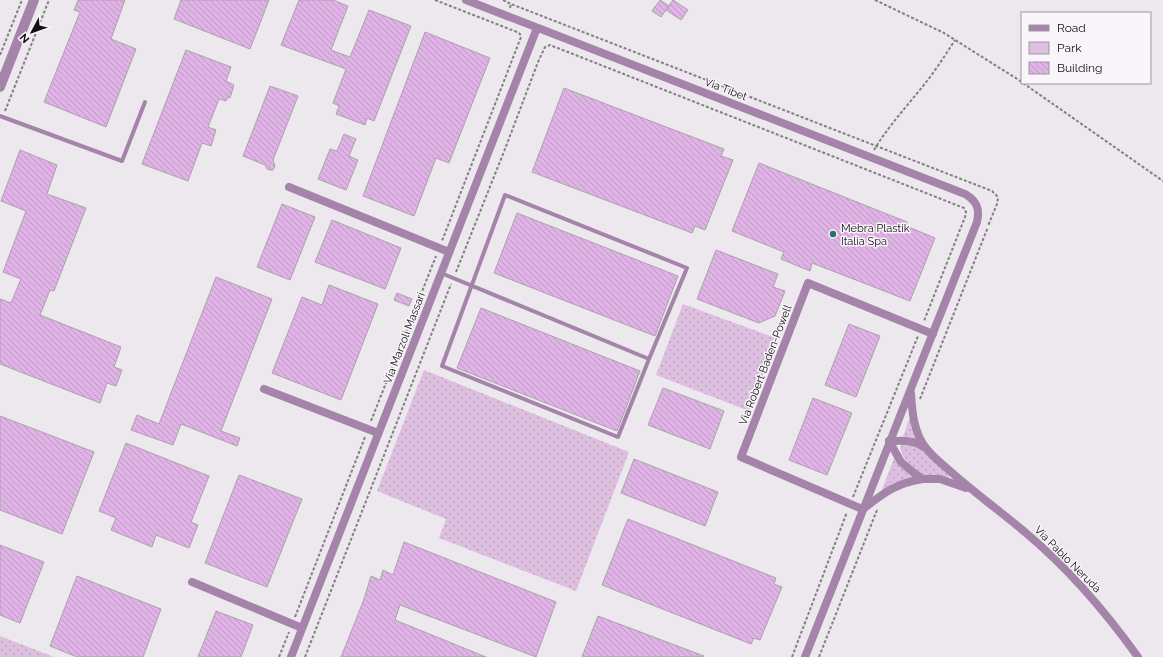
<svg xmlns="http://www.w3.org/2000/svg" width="1163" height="657" font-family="Raleway,sans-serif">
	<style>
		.green { fill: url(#green-dots) }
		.building { fill: url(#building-back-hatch); stroke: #a9a3a9 }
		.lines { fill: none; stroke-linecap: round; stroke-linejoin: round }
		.path { stroke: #837f84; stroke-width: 2; stroke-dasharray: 3 2; stroke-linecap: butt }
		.service { stroke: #a484a9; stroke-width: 4 }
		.minor { stroke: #a484a9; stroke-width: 8 }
		.tertiary { stroke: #a484a9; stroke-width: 10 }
		.poi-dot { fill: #297067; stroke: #faf5fb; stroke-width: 1.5 }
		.labels { text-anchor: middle; stroke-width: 3; stroke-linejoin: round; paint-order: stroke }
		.street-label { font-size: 11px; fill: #111012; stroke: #faf5fb }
		.poi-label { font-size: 11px; fill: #111012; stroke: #faf5fb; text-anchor: start }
	</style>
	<defs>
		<pattern id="green-dots" width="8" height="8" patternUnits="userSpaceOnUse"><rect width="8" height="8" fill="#ddbfe0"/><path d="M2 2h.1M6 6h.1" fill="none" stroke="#bda3bf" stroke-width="1.8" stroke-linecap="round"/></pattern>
		<pattern id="building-back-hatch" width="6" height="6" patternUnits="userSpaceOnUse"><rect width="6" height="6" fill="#e0b3e6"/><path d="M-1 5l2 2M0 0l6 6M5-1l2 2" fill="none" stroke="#bf99c4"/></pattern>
	</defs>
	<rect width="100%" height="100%" fill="#ede7ee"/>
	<g class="green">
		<path d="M683,304L778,339L749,411L656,375Z"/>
		<path d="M424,370L629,452L576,591L439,538L446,519L377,491Z"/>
		<path d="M910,417L918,440L912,437H903Z"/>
		<path d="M912,444L924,451L950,476L948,478C940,477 930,477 922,474C912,470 902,458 900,447L902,445Z"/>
		<path d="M895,456L914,477L894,483L881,492Z"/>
		<path d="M0,636L54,657H0Z"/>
	</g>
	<g class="building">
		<path d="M78,0H125L111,39L136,49L106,127L44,102L80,12L74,10Z"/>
		<path d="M181,0H269L250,49L174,19Z"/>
		<path d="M299,0H333L348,6L331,50L350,57L369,10L411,26L374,121L367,118L365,125L336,114L339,106L333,103L346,69L281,45Z"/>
		<path d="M660,0L669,6L666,10L673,0L688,10L681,20L666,10L661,17L652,11Z"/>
		<path d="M425,32L490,58L449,163L436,158L414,216L363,196Z"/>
		<path d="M186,50L231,67L226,81L234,85L230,98L228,97L226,101L219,99L208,127L216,130L211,146L202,143L188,181L142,164Z"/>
		<path d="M270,86L298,96L273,160L275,166L273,170H270L267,169L265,165L243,156Z"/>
		<path d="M564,88L724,149L721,156L733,160L705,230L695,226L692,233L532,172Z"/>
		<path d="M344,134L356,139L349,156L358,160L346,190L318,179L330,149L337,151Z"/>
		<path d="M20,150L57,165L47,194L86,208L54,291L50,290L40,315L121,347L114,367L122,370L116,386L107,383L100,403L0,364V299L11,303L21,279L3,272L26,211L1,201Z"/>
		<path d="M759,163L907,222L906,226L935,238L910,301L812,263L810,271L781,259L784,252L732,231Z"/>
		<path d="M282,204L315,217L290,280L257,267Z"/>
		<path d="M517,213L678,276L655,336L494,273Z"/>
		<path d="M332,220L401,248L385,289L315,262Z"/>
		<path d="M716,250L778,274L773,287L785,291L775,316L759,323L697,299Z"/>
		<path d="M216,277L272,299L221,431L240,438L237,446L181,424L173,445L131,430L137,415L159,424Z"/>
		<path d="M329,285L378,304L341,400L272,373L302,297L322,305Z"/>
		<path d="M397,293L412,299L409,306L394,300Z"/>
		<path d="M481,308L640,371L617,431L457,368Z"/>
		<path d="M849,324L880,336L856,397L825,385Z"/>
		<path d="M663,388L724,411L710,449L648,425Z"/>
		<path d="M813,398L852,413L827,475L789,460Z"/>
		<path d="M0,416L94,452L62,534L0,510Z"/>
		<path d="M126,443L209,476L191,522L198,525L189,548L156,535L152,547L111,530L116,518L99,511Z"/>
		<path d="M634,459L718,492L705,526L621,493Z"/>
		<path d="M239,475L302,499L267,587L205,563Z"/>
		<path d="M628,519L776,578L774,584L782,587L760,640L754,638L751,644L602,585Z"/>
		<path d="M404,542L556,602L536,657L400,605L395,620L486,657H341L363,602L371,576L380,580L383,570L393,575Z"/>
		<path d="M0,545L44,562L20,623L0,615Z"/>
		<path d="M77,576L161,609L143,657H77L50,646Z"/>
		<path d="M216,611L253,625L241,657H198Z"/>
		<path d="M598,616L704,656L703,657H582Z"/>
	</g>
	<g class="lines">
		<g class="path">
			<path d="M435,0L517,32L520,34L521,37L442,241"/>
			<path d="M503,0L511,4"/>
			<path d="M875,0L944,33L1022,82"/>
			<path d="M510,8L511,4L992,191L997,196L998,198L997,204L988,226"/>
			<path d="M0,55L22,0"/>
			<path d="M1023,83L1163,181"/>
			<path d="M5,111L49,0"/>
			<path d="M874,150C889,125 909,104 927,81C937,68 946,54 955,40"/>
			<path d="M456,272L505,149L538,62L545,47L550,45L964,208L966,212L965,217L924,321"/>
			<path d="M920,399L988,227"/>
			<path d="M371,421L436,256"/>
			<path d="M853,497L918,336"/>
			<path d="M295,617L365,437"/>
			<path d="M279,657L289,632"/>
			<path d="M305,657L451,284"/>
			<path d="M792,657L847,512"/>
			<path d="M819,657L877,510"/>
		</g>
		<g class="service">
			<path d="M0,116L122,161L145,102"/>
			<path d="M441,273L649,359L687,268L505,195L442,366L618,437L649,359"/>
		</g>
		<g class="minor">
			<path d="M466,0L965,194C977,201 980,209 977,222C920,367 861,512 805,657"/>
			<path d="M289,187L449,252"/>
			<path d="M264,389L378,433"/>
			<path d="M911,393C912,412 914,433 926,448C933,457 942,464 950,471C975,493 1001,512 1026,533C1069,569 1105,611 1138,657"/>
			<path d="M889,441L901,462L914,473L923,479H940L966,488"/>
			<path d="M889,441C904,441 911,439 924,447"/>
			<path d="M862,509L741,457L808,283L933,334"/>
			<path d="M863,509C884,493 896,483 923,479"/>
			<path d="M192,582L302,628"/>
			<path d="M291,657L537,28"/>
		</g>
		<path class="tertiary" d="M0,87L34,0"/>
	</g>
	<circle class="poi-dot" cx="833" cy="234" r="4"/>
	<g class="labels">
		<g class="street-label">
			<text transform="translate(726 89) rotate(21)" y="4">Via Tibet</text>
			<text transform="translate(404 338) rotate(-69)" y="4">Via Marzoli Massari</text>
			<text transform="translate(765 365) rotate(-69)" y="4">Via Robert Baden-Powell</text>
			<text transform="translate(1068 559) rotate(45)" y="4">Via Pablo Neruda</text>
		</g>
		<g class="poi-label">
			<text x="841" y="232">Mebra Plastik<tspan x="841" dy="13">Italia Spa</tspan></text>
		</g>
	</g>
	<rect x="1021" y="12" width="130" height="72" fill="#faf5fb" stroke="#9d999e"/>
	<rect x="1029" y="25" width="20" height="6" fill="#a484a9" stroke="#9d999e"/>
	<text x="1057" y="32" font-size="12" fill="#111012">Road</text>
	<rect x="1029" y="42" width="20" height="12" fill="#ddbfe0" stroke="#9d999e"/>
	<text x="1057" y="52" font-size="12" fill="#111012">Park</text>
	<rect x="1029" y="62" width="20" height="12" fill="url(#building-back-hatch)" stroke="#9d999e"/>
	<text x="1057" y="72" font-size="12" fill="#111012">Building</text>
	<g transform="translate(32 32) rotate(229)" stroke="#faf5fb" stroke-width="3" paint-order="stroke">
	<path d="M0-3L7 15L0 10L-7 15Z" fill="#111012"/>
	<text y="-6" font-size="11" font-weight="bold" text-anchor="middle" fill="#111012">N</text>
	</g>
</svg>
